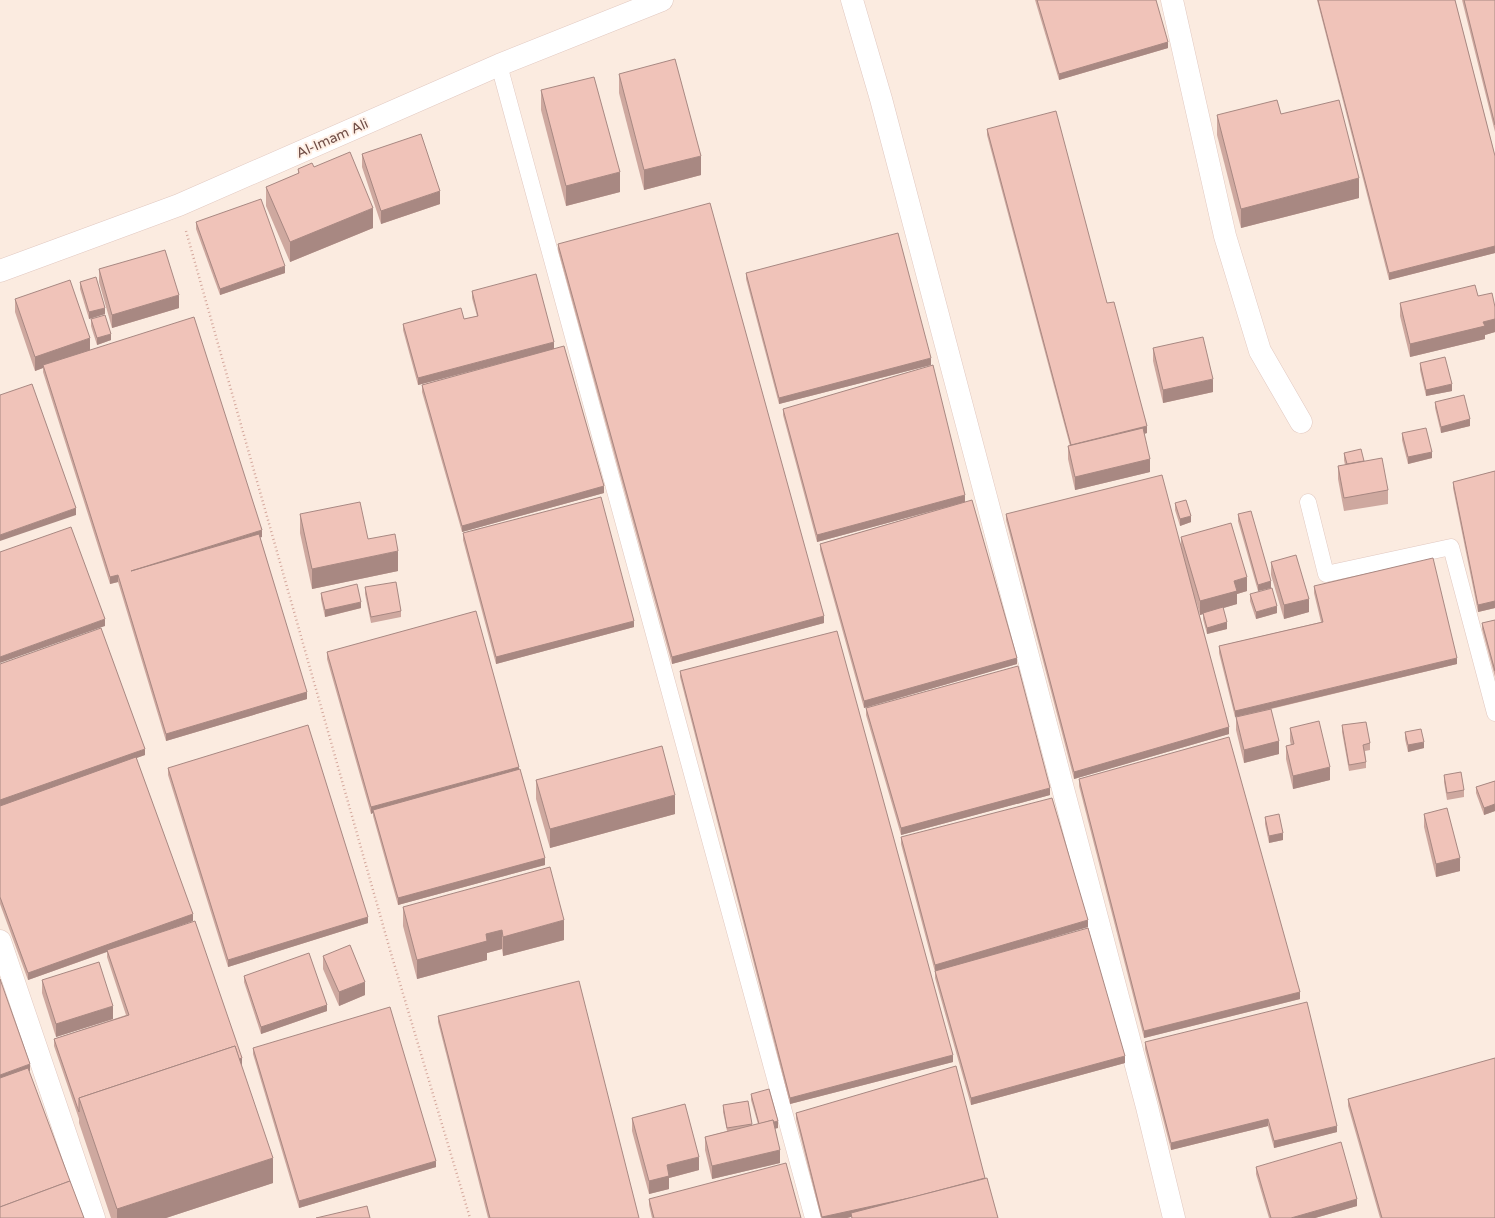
<svg xmlns="http://www.w3.org/2000/svg" width="1495" height="1218" font-family="'Varela Round',sans-serif">
	<style>
		.lines { fill: none; stroke-linecap: round; stroke-linejoin: round }
		.service-casing { stroke: #e1c8c0; stroke-width: 17 }
		.minor-casing { stroke: #e1c8c0; stroke-width: 23 }
		.tertiary-casing { stroke: #e1c8c0; stroke-width: 23 }
		.path { stroke: #d4a79c; stroke-width: 2.5; stroke-dasharray: 1 3; stroke-linecap: butt }
		.service { stroke: #fff; stroke-width: 16 }
		.minor { stroke: #fff; stroke-width: 22 }
		.tertiary { stroke: #fff; stroke-width: 22 }
		.wall { fill: #cea89f }
		.shaded-wall { fill: #a88882 }
		.building { fill: #f0c3b9; stroke: #a88882 }
		.labels { text-anchor: middle; stroke-width: 4; stroke-linejoin: round; paint-order: stroke }
		.street-label { font-size: 14px; fill: #714f48; stroke: #fff0e6 }
	</style>
	<rect width="100%" height="100%" fill="#fbebe0"/>
	<g class="lines">
		<defs>
			<g id="service">
				<path d="M499,65L813,1218"/>
				<path d="M1308,502L1326,574L1451,547L1495,713"/>
			</g>
			<g id="minor">
				<path d="M852,0L881,99L1147,1107L1174,1218"/>
				<path d="M1172,0L1225,236L1260,351L1301,422"/>
				<path d="M0,941L94,1218"/>
			</g>
			<path id="tertiary" d="M0,271L179,205L499,65L662,0"/>
		</defs>
		<use href="#service" class="service-casing"/>
		<use href="#minor" class="minor-casing"/>
		<use href="#tertiary" class="tertiary-casing"/>
		<path class="path" d="M186,231L390,950L470,1218"/>
		<use href="#service" class="service"/>
		<use href="#minor" class="minor"/>
		<use href="#tertiary" class="tertiary"/>
	</g>
	<g class="wall">
		<path d="M1035,0H1156L1168,48L1059,80Z"/>
		<path d="M1317,0H1455L1495,156V253L1389,280Z"/>
		<path d="M1462,0H1495V132Z"/>
		<path d="M619,74L701,175L644,190L619,93Z"/>
		<path d="M541,90L620,192L566,206L541,110Z"/>
		<path d="M1281,114L1359,198L1241,228L1217,135V115Z"/>
		<path d="M987,129L1107,303L1147,433L1144,434L1150,472L1075,490L1068,459V446H1070L987,135Z"/>
		<path d="M362,154L440,204L381,224L362,167Z"/>
		<path d="M314,167L373,228L290,262L266,206V187L298,174V169Z"/>
		<path d="M196,222L285,273L220,295L196,229Z"/>
		<path d="M558,244L824,623L672,664L558,250Z"/>
		<path d="M99,269L179,308L112,328L99,282Z"/>
		<path d="M746,273L931,365L779,404L746,279Z"/>
		<path d="M80,282L105,314L89,319L80,289Z"/>
		<path d="M472,291L554,349L604,493L462,532L422,392V385L525,357L418,385L403,330V324L464,319L477,316L472,298Z"/>
		<path d="M1478,296L1495,307V332L1485,335V339L1410,357L1400,316V303Z"/>
		<path d="M15,299L90,350L262,537H260L307,699L166,741L118,582L110,584L43,372V368L35,371L15,312Z"/>
		<path d="M91,319L111,340L97,345L91,326Z"/>
		<path d="M1153,348L1213,392L1163,403L1153,361Z"/>
		<path d="M1420,363L1452,391L1426,396L1420,370Z"/>
		<path d="M1435,402L1470,426L1441,433L1435,408Z"/>
		<path d="M783,409L965,502L1017,664L864,708L820,550V544L947,507L817,542L783,415Z"/>
		<path d="M1402,433L1432,458L1408,464L1402,440Z"/>
		<path d="M1344,453L1364,461L1388,490V504L1344,511L1338,479V466L1345,465L1344,460Z"/>
		<path d="M1495,471V608L1478,612L1453,488V482Z"/>
		<path d="M1175,503L1191,522L1180,526L1175,510Z"/>
		<path d="M300,514L398,571L312,589L300,533Z"/>
		<path d="M1006,514L1181,547V537L1247,591L1237,594V604L1223,608L1227,629L1207,634L1203,619V614L1200,615L1195,597L1229,734L1074,779L1006,520Z"/>
		<path d="M1238,514L1271,588L1258,591L1238,521Z"/>
		<path d="M463,533L634,627L496,664L463,540Z"/>
		<path d="M1271,562L1309,612L1284,619L1271,575Z"/>
		<path d="M1314,586L1457,664L1271,709L1279,754L1244,763L1236,730V717L1266,710L1235,717L1219,653V646L1321,622L1314,593Z"/>
		<path d="M365,587L401,611V617L371,623L365,594Z"/>
		<path d="M321,593L361,608L325,617L321,599Z"/>
		<path d="M1250,594L1277,613L1256,619L1250,601Z"/>
		<path d="M1495,620V677L1482,629V623Z"/>
		<path d="M327,652L519,770L545,865L398,905L373,816V813L371,814L327,659Z"/>
		<path d="M0,664L145,755L136,758L193,921L157,934L241,1065L273,1183L166,1218H111L79,1123V1119L54,1046V1039L126,1015L107,957V952L28,980L0,904Z"/>
		<path d="M680,671L953,1062L790,1104L680,677Z"/>
		<path d="M866,708L1050,795L901,835L866,715Z"/>
		<path d="M1342,725L1370,743V750L1365,751L1366,762V768L1349,771L1342,732Z"/>
		<path d="M1290,728L1330,780L1293,789L1286,759V746L1291,745L1290,741Z"/>
		<path d="M1405,732L1424,748L1408,752L1405,739Z"/>
		<path d="M168,768L368,923L228,967L168,775Z"/>
		<path d="M1444,775L1464,790V797L1447,800L1444,782Z"/>
		<path d="M1079,779L1300,999L1144,1038L1079,786Z"/>
		<path d="M536,780L675,814L550,848L536,799Z"/>
		<path d="M1495,781V811L1484,815L1476,793V787Z"/>
		<path d="M1424,814L1460,871L1436,877L1424,827Z"/>
		<path d="M1265,817L1283,840L1269,843L1265,824Z"/>
		<path d="M901,837L1088,927L989,956L1125,1063L971,1105L935,978V972L901,844Z"/>
		<path d="M403,907L564,940L503,956L502,949L487,953V960L417,979L403,926Z"/>
		<path d="M323,956L365,995L339,1006L323,969Z"/>
		<path d="M244,976L327,1011L261,1034L244,982Z"/>
		<path d="M42,980L113,1019L56,1037L42,993Z"/>
		<path d="M438,1016L639,1218H488L438,1022Z"/>
		<path d="M1145,1042L1337,1132L1274,1148L1268,1126L1171,1150L1145,1049Z"/>
		<path d="M253,1048L436,1167L299,1208L253,1054Z"/>
		<path d="M751,1094L778,1128H775L780,1163L712,1179L705,1150V1137L727,1131L723,1112V1105L752,1124V1125L758,1124L751,1100Z"/>
		<path d="M1348,1099L1495,1218H1380L1348,1106Z"/>
		<path d="M796,1113L985,1178L998,1218H851V1217L847,1218H821L796,1119Z"/>
		<path d="M632,1118L699,1170L669,1178V1189L649,1194L632,1131Z"/>
		<path d="M1256,1167L1357,1206L1315,1218H1269L1256,1174Z"/>
		<path d="M649,1199L801,1218H652L649,1205Z"/>
	</g>
	<g class="shaded-wall">
		<path d="M1168,42V48L1059,80V74Z"/>
		<path d="M701,156V175L644,190V170Z"/>
		<path d="M620,172V192L566,206V186Z"/>
		<path d="M1359,178V198L1241,228V209Z"/>
		<path d="M440,191V204L381,224V211Z"/>
		<path d="M373,208V228L290,262V242Z"/>
		<path d="M1495,246V253L1389,280V273Z"/>
		<path d="M285,266V273L220,295V289Z"/>
		<path d="M179,295V308L112,328V315Z"/>
		<path d="M105,308V314L89,319V312Z"/>
		<path d="M1495,319V332L1485,335V339L1410,357V344L1483,322Z"/>
		<path d="M111,334V340L97,345V338Z"/>
		<path d="M90,338V351L43,365V368L35,371V357Z"/>
		<path d="M554,342V349L418,385V378Z"/>
		<path d="M931,358V365L779,404V398Z"/>
		<path d="M1213,379V392L1163,403V390Z"/>
		<path d="M1452,384V391L1426,396V390Z"/>
		<path d="M1470,419V426L1441,433V427Z"/>
		<path d="M1147,426V433L1071,453V446Z"/>
		<path d="M1432,452V458L1408,464V457Z"/>
		<path d="M1150,459V472L1075,490V477Z"/>
		<path d="M604,486V493L462,532V526Z"/>
		<path d="M965,495V502L817,542V535Z"/>
		<path d="M76,508V515L0,541V535Z"/>
		<path d="M1191,516V522L1180,526V519Z"/>
		<path d="M262,530V537L131,578V571Z"/>
		<path d="M398,551V571L312,589V569Z"/>
		<path d="M118,575V582L110,584V577Z"/>
		<path d="M1247,577V591L1237,594V604L1200,615V601L1234,581Z"/>
		<path d="M1271,581V588L1258,591V585Z"/>
		<path d="M1309,599V612L1284,619V605Z"/>
		<path d="M1495,601V608L1478,612V605Z"/>
		<path d="M361,602V608L325,617V610Z"/>
		<path d="M1277,606V613L1256,619V612Z"/>
		<path d="M824,616V623L672,664V657Z"/>
		<path d="M105,619V626L0,663V657Z"/>
		<path d="M634,621V627L496,664V657Z"/>
		<path d="M1227,622V629L1207,634V628Z"/>
		<path d="M1017,658V664L864,708V701Z"/>
		<path d="M1457,658V664L1235,717V711Z"/>
		<path d="M307,692V699L166,741V734Z"/>
		<path d="M1229,727V734L1074,779V772Z"/>
		<path d="M1279,741V754L1244,763V750Z"/>
		<path d="M1424,742V748L1408,752V745Z"/>
		<path d="M145,749V755L0,807V800Z"/>
		<path d="M519,767V773L373,810V813L371,814V807Z"/>
		<path d="M1330,767V780L1293,789V776Z"/>
		<path d="M1050,788V795L901,835V828Z"/>
		<path d="M675,795V814L550,848V829Z"/>
		<path d="M1495,804V811L1484,815V808Z"/>
		<path d="M1283,833V840L1269,843V836Z"/>
		<path d="M545,858V865L398,905V898Z"/>
		<path d="M1460,858V871L1436,877V864Z"/>
		<path d="M193,914V921L28,980V973Z"/>
		<path d="M368,917V923L228,967V960Z"/>
		<path d="M564,920V940L503,956V937Z"/>
		<path d="M1088,920V927L935,972V965Z"/>
		<path d="M502,930V949L487,953V960L417,979V960L486,934Z"/>
		<path d="M365,982V995L339,1006V992Z"/>
		<path d="M1300,992V999L1144,1038V1031Z"/>
		<path d="M327,1005V1011L261,1034V1027Z"/>
		<path d="M113,1006V1019L56,1037V1024Z"/>
		<path d="M953,1055V1062L790,1104V1098Z"/>
		<path d="M1125,1056V1063L971,1105V1098Z"/>
		<path d="M242,1058V1065L86,1117Z"/>
		<path d="M30,1064V1071L0,1082V1075Z"/>
		<path d="M1268,1119V1126L1171,1150V1143Z"/>
		<path d="M778,1121V1128L760,1133V1126Z"/>
		<path d="M1337,1126V1132L1274,1148V1141Z"/>
		<path d="M780,1150V1163L712,1179V1166Z"/>
		<path d="M699,1157V1170L669,1178V1189L649,1194V1181L667,1165Z"/>
		<path d="M273,1158V1183L166,1218H117V1209Z"/>
		<path d="M436,1161V1167L299,1208V1201Z"/>
		<path d="M986,1181L851,1213V1217L847,1218H822V1217Z"/>
		<path d="M1357,1199V1206L1315,1218H1291Z"/>
	</g>
	<g class="building">
		<path d="M1037,0H1156L1168,42L1059,74Z"/>
		<path d="M1318,0H1455L1495,156V246L1389,273Z"/>
		<path d="M1464,0H1495V125Z"/>
		<path d="M675,59L701,156L644,170L619,74Z"/>
		<path d="M594,77L620,172L566,186L541,90Z"/>
		<path d="M1277,100L1281,114L1339,100L1359,178L1241,209L1217,115Z"/>
		<path d="M1056,111L1107,303L1114,302L1147,426L1071,445L987,129Z"/>
		<path d="M421,134L440,191L381,211L362,154Z"/>
		<path d="M350,152L373,208L290,242L266,187L299,173L298,169L312,163L314,167Z"/>
		<path d="M261,199L285,266L220,289L196,222Z"/>
		<path d="M710,203L824,616L672,657L558,244Z"/>
		<path d="M898,233L931,358L779,398L746,273Z"/>
		<path d="M165,250L179,295L112,315L99,269Z"/>
		<path d="M536,274L554,342L418,378L403,324L461,308L464,319L478,316L472,291Z"/>
		<path d="M96,277L105,308L89,312L80,282Z"/>
		<path d="M70,280L90,338L35,357L15,299Z"/>
		<path d="M1475,285L1478,296L1492,293L1495,307V319L1483,322L1485,326L1410,344L1400,303Z"/>
		<path d="M105,315L111,334L97,338L91,319Z"/>
		<path d="M194,317L262,530L131,571L259,534L307,692L166,734L118,575L110,577L43,365Z"/>
		<path d="M1203,337L1213,379L1163,390L1153,348Z"/>
		<path d="M564,346L604,486L462,526L422,385Z"/>
		<path d="M1445,357L1452,384L1426,390L1420,363Z"/>
		<path d="M933,365L965,495L817,535L783,409Z"/>
		<path d="M32,384L76,508L0,535V395Z"/>
		<path d="M1464,395L1470,419L1441,427L1435,402Z"/>
		<path d="M1143,428L1150,459L1075,477L1068,446Z"/>
		<path d="M1426,428L1432,452L1408,457L1402,433Z"/>
		<path d="M1361,449L1364,461L1347,464L1344,453Z"/>
		<path d="M1382,458L1388,490L1344,498L1338,466Z"/>
		<path d="M1495,471V601L1478,605L1453,482Z"/>
		<path d="M1162,475L1229,727L1074,772L1006,514Z"/>
		<path d="M601,497L634,621L496,657L463,533Z"/>
		<path d="M972,500L1017,658L864,701L820,544Z"/>
		<path d="M1186,500L1191,516L1180,519L1175,503Z"/>
		<path d="M360,502L368,539L395,534L398,551L312,569L300,514Z"/>
		<path d="M1251,511L1271,581L1258,585L1238,514Z"/>
		<path d="M1231,523L1247,577L1234,581L1237,591L1200,601L1181,537Z"/>
		<path d="M71,527L105,619L0,657V552Z"/>
		<path d="M1296,555L1309,599L1284,605L1271,562Z"/>
		<path d="M1433,558L1457,658L1235,711L1219,646L1323,622L1314,586Z"/>
		<path d="M396,582L401,611L371,617L365,587Z"/>
		<path d="M357,584L361,602L325,610L321,593Z"/>
		<path d="M1272,588L1277,606L1256,612L1250,594Z"/>
		<path d="M1223,607L1227,622L1207,628L1203,613Z"/>
		<path d="M476,611L519,767L371,807L327,652Z"/>
		<path d="M1495,620V671L1482,623Z"/>
		<path d="M101,628L145,749L0,800V664Z"/>
		<path d="M837,631L953,1055L790,1098L680,671Z"/>
		<path d="M1018,666L1050,788L901,828L866,708Z"/>
		<path d="M1271,709L1279,741L1244,750L1236,717Z"/>
		<path d="M1319,721L1330,767L1293,776L1286,746L1294,744L1290,728Z"/>
		<path d="M1366,722L1370,743L1363,745L1366,762L1349,765L1342,725Z"/>
		<path d="M308,725L368,917L228,960L168,768Z"/>
		<path d="M1421,729L1424,742L1408,745L1405,732Z"/>
		<path d="M1229,737L1300,992L1144,1031L1079,779Z"/>
		<path d="M662,746L675,795L550,829L536,780Z"/>
		<path d="M136,757L193,914L28,973L0,897V806Z"/>
		<path d="M520,769L545,858L398,898L373,810Z"/>
		<path d="M1461,772L1464,790L1447,793L1444,775Z"/>
		<path d="M1495,781V804L1484,808L1476,787Z"/>
		<path d="M1052,798L1088,920L935,965L901,837Z"/>
		<path d="M1447,808L1460,858L1436,864L1424,814Z"/>
		<path d="M1279,814L1283,833L1269,836L1265,817Z"/>
		<path d="M550,867L564,920L503,937L502,930L486,934L487,941L417,960L403,907Z"/>
		<path d="M195,921L242,1058L239,1059L235,1046L79,1098V1112L54,1039L129,1015L107,950Z"/>
		<path d="M1088,928L1125,1056L971,1098L935,971Z"/>
		<path d="M350,945L365,982L339,992L323,956Z"/>
		<path d="M309,953L327,1005L261,1027L244,976Z"/>
		<path d="M99,962L113,1006L56,1024L42,980Z"/>
		<path d="M0,979L30,1064L0,1075Z"/>
		<path d="M579,981L639,1218H490L438,1016Z"/>
		<path d="M1307,1002L1337,1126L1274,1141L1268,1119L1171,1143L1145,1042Z"/>
		<path d="M390,1007L436,1161L299,1201L253,1048Z"/>
		<path d="M235,1046L273,1158L117,1209L79,1098Z"/>
		<path d="M1495,1058V1218H1382L1348,1099Z"/>
		<path d="M956,1066L985,1178L914,1197L822,1217L796,1113Z"/>
		<path d="M28,1068L70,1181L0,1207V1078Z"/>
		<path d="M769,1089L778,1121L774,1122L773,1120L759,1124L751,1094Z"/>
		<path d="M748,1101L752,1124L727,1128L723,1105Z"/>
		<path d="M685,1104L699,1157L667,1165L669,1176L649,1181L632,1118Z"/>
		<path d="M773,1120L780,1150L712,1166L705,1137Z"/>
		<path d="M1341,1142L1357,1199L1291,1218H1271L1256,1167Z"/>
		<path d="M786,1163L801,1218H654L649,1199Z"/>
		<path d="M987,1178L998,1218H852L851,1213Z"/>
		<path d="M70,1181L84,1218H0V1207Z"/>
		<path d="M367,1206L370,1218H316Z"/>
	</g>
	<g class="labels">
		<g class="street-label">
			<text transform="translate(332 138) rotate(-24)" y="5">Al-Imam Ali</text>
		</g>
	</g>
</svg>
